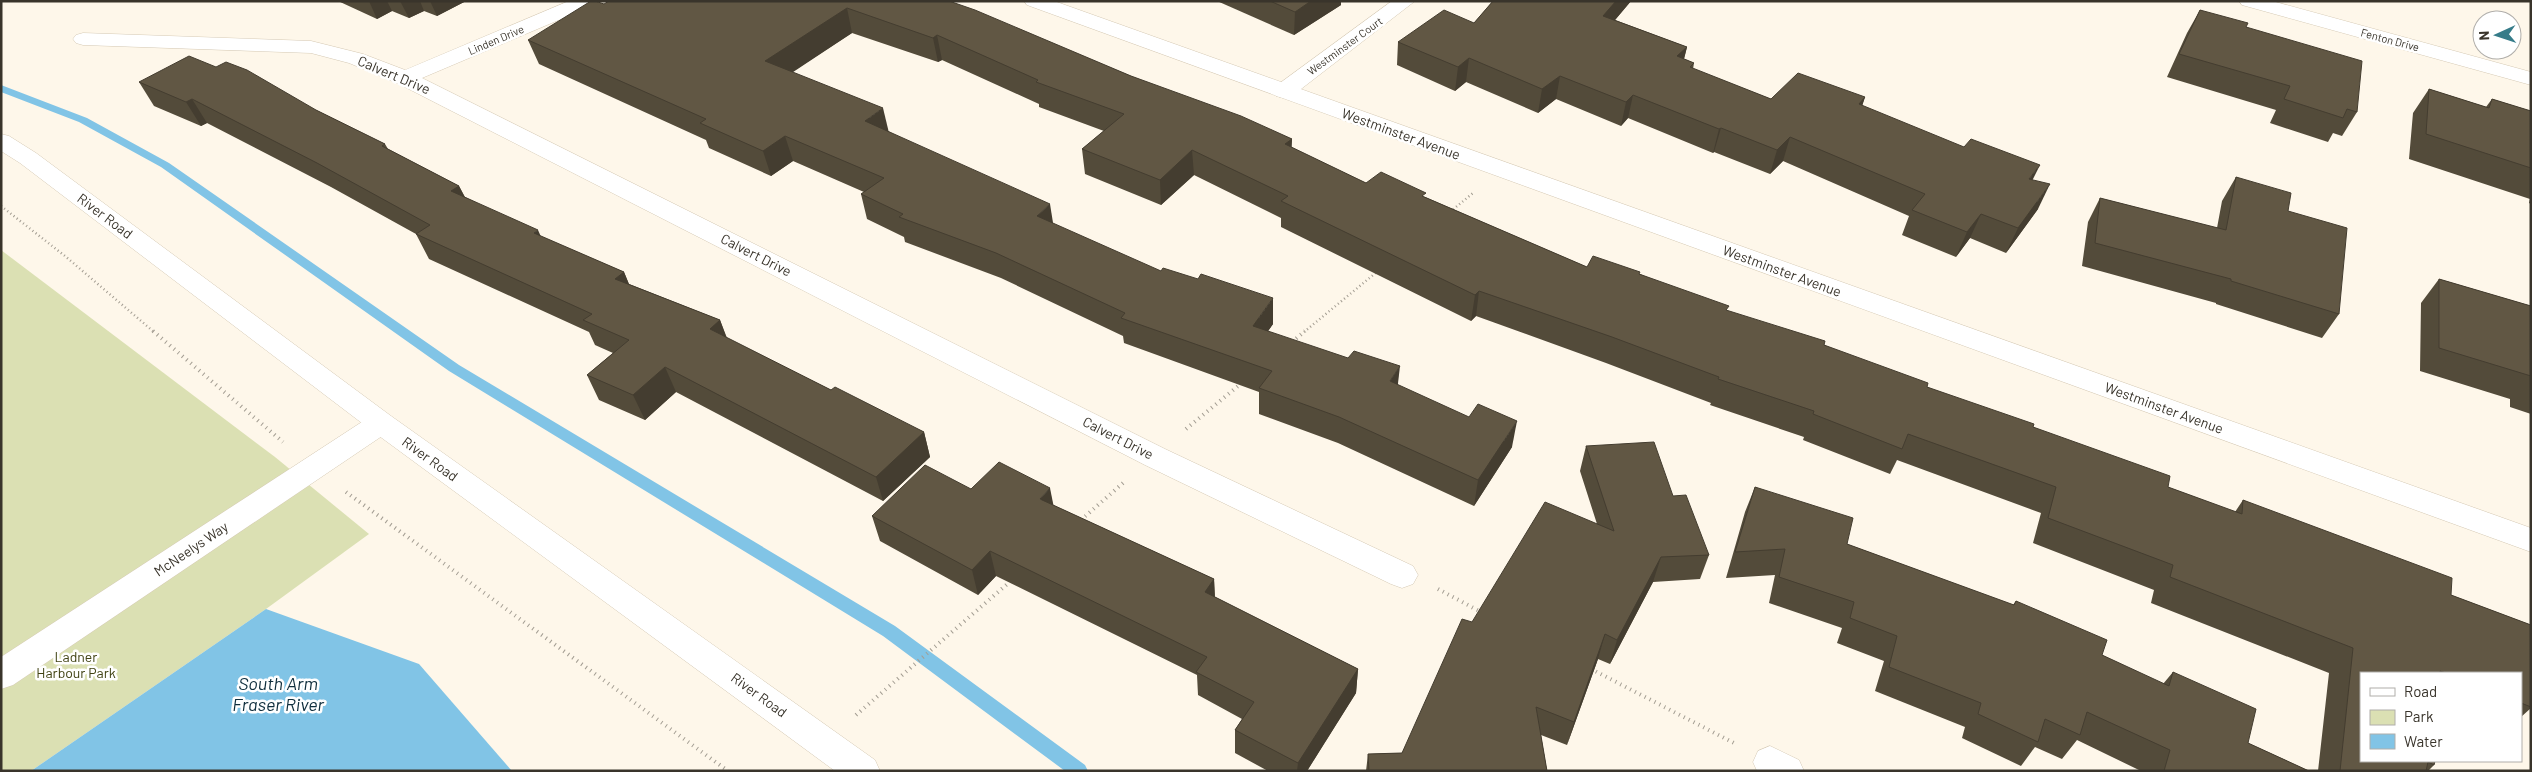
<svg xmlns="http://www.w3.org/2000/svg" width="2532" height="772" font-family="Barlow,sans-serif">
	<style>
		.green { fill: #dbe0b3 }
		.water { fill: #81c4e6 }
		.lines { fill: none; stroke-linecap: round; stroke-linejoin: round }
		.stream { fill: #81c4e6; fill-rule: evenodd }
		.minor-casing { stroke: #d5c9b4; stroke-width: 1 }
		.tertiary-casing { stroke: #d5c9b4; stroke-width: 1 }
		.path-far1 { stroke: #a49e93; stroke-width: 2.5; stroke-dasharray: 1 3; stroke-linecap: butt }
		.path { stroke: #a49e93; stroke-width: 4; stroke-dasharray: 1 4.5; stroke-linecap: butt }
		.minor { fill: #fff; fill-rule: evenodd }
		.tertiary { fill: #fff; fill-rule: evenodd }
		.wall { fill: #534b3a }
		.shaded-wall { fill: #443d30 }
		.building { fill: #615744; stroke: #443d30 }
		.labels { text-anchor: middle; stroke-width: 5; stroke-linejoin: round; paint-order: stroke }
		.far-street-label { font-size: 11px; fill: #39342b; stroke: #fff }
		.street-label { font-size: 14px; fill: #39342b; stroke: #fff }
		.park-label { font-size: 14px; fill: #404213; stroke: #fff }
		.near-water-label { font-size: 18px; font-style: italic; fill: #0f2e3d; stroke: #fff }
	</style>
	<rect width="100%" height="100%" fill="#fef7ea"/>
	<path class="green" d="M1,250L275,457L369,534L266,609L31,771H1Z"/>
	<path class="water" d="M266,609L419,664L512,771H31Z"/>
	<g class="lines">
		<path class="stream" d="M1,85L87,118L169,163L459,365L895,626L1085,765L1088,771H1065L883,636L449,371L161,167L79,122L1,92Z"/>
		<defs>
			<g id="minor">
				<path d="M569,1H597L594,5L422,78L1165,449L1413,566L1418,575L1413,584L1402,588L1391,584L1145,465L397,83L349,63L311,53L83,45L76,43L73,39L76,35L83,33L311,41L363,54L405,70Z"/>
				<path d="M1392,1H1415L1292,96L1284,98L1276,96L1273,91L1276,86Z"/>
				<path d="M2239,1H2272L2531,72V85L2242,5Z"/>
				<path d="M381,413L391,416L395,423L391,430L13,685L1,689V657L371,416Z"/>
				<path d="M1770,746L1799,760L1804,771H1757L1753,762L1758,751Z"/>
			</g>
			<g id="tertiary">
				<path d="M1024,1H1054L2531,528V552L1027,5Z"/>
				<path d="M1,134L9,136L36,153L391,416L875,760L880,771H835L371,430L20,163L1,151Z"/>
			</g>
		</defs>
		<use href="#minor" class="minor-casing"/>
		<use href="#tertiary" class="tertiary-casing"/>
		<g class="path-far1">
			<path d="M1,206L65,256L154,332"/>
			<path d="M1450,212L1473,193"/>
			<path d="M1304,332L1378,271"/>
		</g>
		<g class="path">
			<path d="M153,331L283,442"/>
			<path d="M1292,342L1305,331"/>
			<path d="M1186,429L1243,382"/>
			<path d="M346,492L728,771"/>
			<path d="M1081,520L1123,483"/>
			<path d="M1438,589L1481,612"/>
			<path d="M1591,669L1734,743"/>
			<path d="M856,715L1012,580"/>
		</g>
		<use href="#minor" class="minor"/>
		<use href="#tertiary" class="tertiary"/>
	</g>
	<g class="wall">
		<path d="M338,1H466L437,16L424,11L409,18L392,11L377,19Z"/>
		<path d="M949,1L1131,76L1292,139L1291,147L1366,183L1425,197L1587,267L1640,274L1727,311L1824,345L1927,387L2033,427L2168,487L2235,512L2243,500L2451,595L2531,625V708L2521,717V673H2361L2435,761L2434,765L2428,771H2318L2329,673L2151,603L2154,590L2033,543L2041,513L1897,460L1890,474L1803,440L1804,437L1710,405L1711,403L1606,363L1476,316L1471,321L1281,227V218L1194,175L1161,205L1085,174L1082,149L1104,131L1039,107V104L942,60L938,62L852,33L792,72L888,131L1053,224L1273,324L1268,331L1398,385L1512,447L1474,506L1338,443L1259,414V392L1124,343L1123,336L1001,278L905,242L904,237L867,219L861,194L864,192L793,161L771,176L709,148L706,140L539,64L528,40L604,4Z"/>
		<path d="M1217,1H1341V5L1294,35Z"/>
		<path d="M1493,1H1631L1615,20L1687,47L1684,59L1694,63L1693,69L1771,99L1865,97L1862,106L2032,180L2038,209L2006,253L1970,238L1956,257L1902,235L1909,216L1783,161L1770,174L1714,152L1713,153L1628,118L1621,126L1556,99L1538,113L1466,82L1455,91L1397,65L1398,42L1474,23Z"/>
		<path d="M2200,10L2246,27L2357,112L2342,136L2333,133L2328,142L2270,123L2276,110L2167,77L2187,33Z"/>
		<path d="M139,82L316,110L385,144L388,149L459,186L465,197L540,236L624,272L629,284L720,320L727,338L831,390L924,432L930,457L883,501L676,392L645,420L599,400L587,375L613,353L595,345L589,332L429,259L416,234L331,187L207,123L201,126L154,106Z"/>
		<path d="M2429,89L2486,107L2492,99L2531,111V204L2529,203L2530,199L2409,159L2413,113Z"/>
		<path d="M2236,177L2288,211L2339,314L2322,338L2216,304V303L2082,266L2088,222L2100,198L2217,228L2222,201Z"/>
		<path d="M2439,279L2531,306V414L2510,407V399L2420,371L2421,303Z"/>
		<path d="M1586,446L1673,496L1709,555L1700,579L1653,582L1610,664L1598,659L1567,745L1541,735L1547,771H1366L1368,754L1402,753L1472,622L1597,524L1580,471Z"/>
		<path d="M1755,487L1847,544L2013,605L2016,601L2102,655L2163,684L2173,672L2248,743L2309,771H2141L2077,740L2062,759L2035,747L2021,766L1962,738L1965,727L1875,691L1884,661L1837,643L1842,628L1769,603L1775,575L1726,578L1745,512Z"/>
		<path d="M971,489L1053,505L1214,579L1215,597L1358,669L1356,693L1307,771H1268L1235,753V730L1242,719L1198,695L1197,675L996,576L978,595L880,541L872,516Z"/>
	</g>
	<g class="shaded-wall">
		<path d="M369,1H387L392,11L377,19Z"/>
		<path d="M400,1H420L424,11L409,18Z"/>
		<path d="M430,1H466L437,16Z"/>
		<path d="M1311,1H1341V5L1294,35L1295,12Z"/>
		<path d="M1616,1H1631L1599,39L1603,16Z"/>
		<path d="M847,8L852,33L772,86L765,61Z"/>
		<path d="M937,35L942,60L938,62L933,38Z"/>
		<path d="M1687,47L1681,70L1677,56Z"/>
		<path d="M1469,58L1466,82L1455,91L1458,67Z"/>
		<path d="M1560,76L1556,99L1538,113L1542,89Z"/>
		<path d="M1633,95L1628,118L1621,126L1626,102Z"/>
		<path d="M1865,97L1857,121L1859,104Z"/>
		<path d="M192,99L207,123L201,126L186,102Z"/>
		<path d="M883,108L889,133L865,121Z"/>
		<path d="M1721,128L1714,152L1713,153L1719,129Z"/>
		<path d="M785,136L793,161L771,176L763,151Z"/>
		<path d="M1790,137L1783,161L1770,174L1777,150Z"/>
		<path d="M1292,139L1291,164L1285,144Z"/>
		<path d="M1192,150L1194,175L1161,205L1160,180Z"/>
		<path d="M2040,165L2028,189L2029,179Z"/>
		<path d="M2050,184L2038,209L2006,253L2018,228Z"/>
		<path d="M459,186L471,210L451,191Z"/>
		<path d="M1050,204L1054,229L1037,216Z"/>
		<path d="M1981,214L1970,238L1956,257L1967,232Z"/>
		<path d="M538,230L549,255L534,233Z"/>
		<path d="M624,272L634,297L615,279Z"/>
		<path d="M1479,291L1476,316L1471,321L1475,295Z"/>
		<path d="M1273,298V324L1253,352V326Z"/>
		<path d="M720,320L729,345L710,329Z"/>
		<path d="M1400,366L1397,392L1390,381Z"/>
		<path d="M665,367L676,392L645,420L633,395Z"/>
		<path d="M1517,421L1512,447L1474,506L1478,480Z"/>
		<path d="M924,432L930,457L883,501L876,477Z"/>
		<path d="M1050,488L1055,513L1040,499Z"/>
		<path d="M990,551L996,576L978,595L972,570Z"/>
		<path d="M1661,557L1653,582L1610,664L1617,640Z"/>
		<path d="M1214,579L1215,604L1205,592Z"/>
		<path d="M1605,634L1598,659L1567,745L1574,722Z"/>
		<path d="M1358,669L1356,693L1307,771H1297L1298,763Z"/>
	</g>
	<g class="building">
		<path d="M591,1H595L604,4L609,1H949L975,10L1131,76L1241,116L1292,139L1285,144L1366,183L1381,172L1426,193L1422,196L1587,267L1593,256L1640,272L1639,274L1729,306L1726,310L1825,341L1824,345L1928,383L1927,387L2034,424L2033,427L2170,476L2168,487L2242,514L2243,500L2452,578L2451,595L2531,625V707L2521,703V673H2446L2440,671V673H2361V761H2435L2434,765L2428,762L2426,771H2340L2353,648L2170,577L2173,565L2048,518L2056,487L1908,434L1902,449L1813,414L1814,411L1718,379L1719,377L1612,337L1479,291L1475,295L1281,201L1288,196L1192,150L1160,180L1082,149L1124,114L1036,82L1038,80L937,35L933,38L847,8L765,61L883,108L865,121L1050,204L1037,216L1161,271L1163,268L1198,279L1201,274L1273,298L1253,326L1348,358L1354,351L1400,366L1390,381L1469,417L1478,404L1517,421L1478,480L1339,417L1259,388L1272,371L1121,318L1125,313L996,253L899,217L903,214L861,194L884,178L785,136L763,151L700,123L706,119L528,40Z"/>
		<path d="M1270,1H1311L1295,12Z"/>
		<path d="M1493,1H1616L1603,16L1687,47L1677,56L1694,63L1690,67L1771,99L1798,73L1865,97L1859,104L1964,147L1971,139L2040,165L2029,179L2050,184L2018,228L1981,214L1967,232L1912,210L1925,194L1790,137L1777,150L1721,128L1719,129L1633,95L1626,102L1560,76L1542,89L1469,58L1458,67L1398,42L1444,10L1474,23Z"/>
		<path d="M2200,10L2248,23L2246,27L2362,61L2357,112L2347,109L2343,118L2284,99L2290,86L2179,54Z"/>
		<path d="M189,56L216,67L226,62L247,70L316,110L385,144L382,146L459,186L451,191L538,230L534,233L624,272L615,279L720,320L710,329L831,390L835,387L924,432L876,477L665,367L633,395L587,375L629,340L583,320L592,314L416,234L430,225L317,163L192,99L186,102L139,82Z"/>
		<path d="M2429,89L2489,108L2492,99L2531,111V168L2426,134Z"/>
		<path d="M2236,177L2291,193L2288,211L2347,228L2339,314L2231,281V279L2095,243L2100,198L2226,230Z"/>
		<path d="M2439,279L2531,306V376L2439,348Z"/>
		<path d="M1654,442L1673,496L1686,495L1709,555L1661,557L1617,640L1605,634L1574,722L1536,707L1547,771H1369L1368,754L1402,753L1462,619L1472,622L1545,502L1614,531L1586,446Z"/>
		<path d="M999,462L1050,488L1040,499L1214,579L1205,592L1358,669L1298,763L1235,730L1254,702L1196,672L1207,657L990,551L972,570L872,516L925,465L971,489Z"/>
		<path d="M1755,487L1853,518L1847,544L2014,605L2016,601L2107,640L2102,655L2169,686L2173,672L2256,709L2248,743L2309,771H2164L2170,750L2087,712L2080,735L2045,719L2038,742L1978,714L1981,703L1889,667L1897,636L1850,618L1854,602L1779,577L1785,549L1735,552Z"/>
	</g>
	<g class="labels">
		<g class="far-street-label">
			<text transform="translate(496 40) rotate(-23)" y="4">Linden Drive</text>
			<text transform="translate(2390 40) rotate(15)" y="4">Fenton Drive</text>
			<text transform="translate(1345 46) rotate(-36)" y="4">Westminster Court</text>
		</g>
		<g class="street-label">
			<text transform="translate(394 75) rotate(23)" y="5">Calvert Drive</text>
			<text transform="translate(1401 134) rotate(20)" y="5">Westminster Avenue</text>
			<text transform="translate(105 216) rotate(37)" y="5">River Road</text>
			<text transform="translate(756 255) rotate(27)" y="5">Calvert Drive</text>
			<text transform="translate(1782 271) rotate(20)" y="5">Westminster Avenue</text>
			<text transform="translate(2164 408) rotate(20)" y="5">Westminster Avenue</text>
			<text transform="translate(1118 438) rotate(27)" y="5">Calvert Drive</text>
			<text transform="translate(430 459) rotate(36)" y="5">River Road</text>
			<text transform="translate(191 549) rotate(-34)" y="5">McNeelys Way</text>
			<text transform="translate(759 695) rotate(36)" y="5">River Road</text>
		</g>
		<g class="park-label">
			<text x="76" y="662">Ladner<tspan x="76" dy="16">Harbour Park</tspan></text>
		</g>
		<g class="near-water-label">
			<text x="278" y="690">South Arm<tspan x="278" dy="21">Fraser River</tspan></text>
		</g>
	</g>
	<rect width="2532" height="772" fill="none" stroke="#39342b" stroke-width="5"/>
	<rect x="2360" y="672" width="162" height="90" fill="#ffffff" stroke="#b0aeaa"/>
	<rect x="2370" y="688" width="25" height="8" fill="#ffffff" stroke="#b0aeaa"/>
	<text x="2404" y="697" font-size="15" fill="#39342b">Road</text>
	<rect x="2370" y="710" width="25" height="15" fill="#dbe0b3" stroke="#b0aeaa"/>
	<text x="2404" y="722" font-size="15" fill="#39342b">Park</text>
	<rect x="2370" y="734" width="25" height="15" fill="#81c4e6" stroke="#b0aeaa"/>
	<text x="2404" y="747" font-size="15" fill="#39342b">Water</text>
	<g transform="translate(2497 35) rotate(267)"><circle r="24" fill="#ffffff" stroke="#b0aeaa"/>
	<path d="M0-4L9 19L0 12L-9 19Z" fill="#367c89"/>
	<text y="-8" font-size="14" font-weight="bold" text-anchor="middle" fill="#39342b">N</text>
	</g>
</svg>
